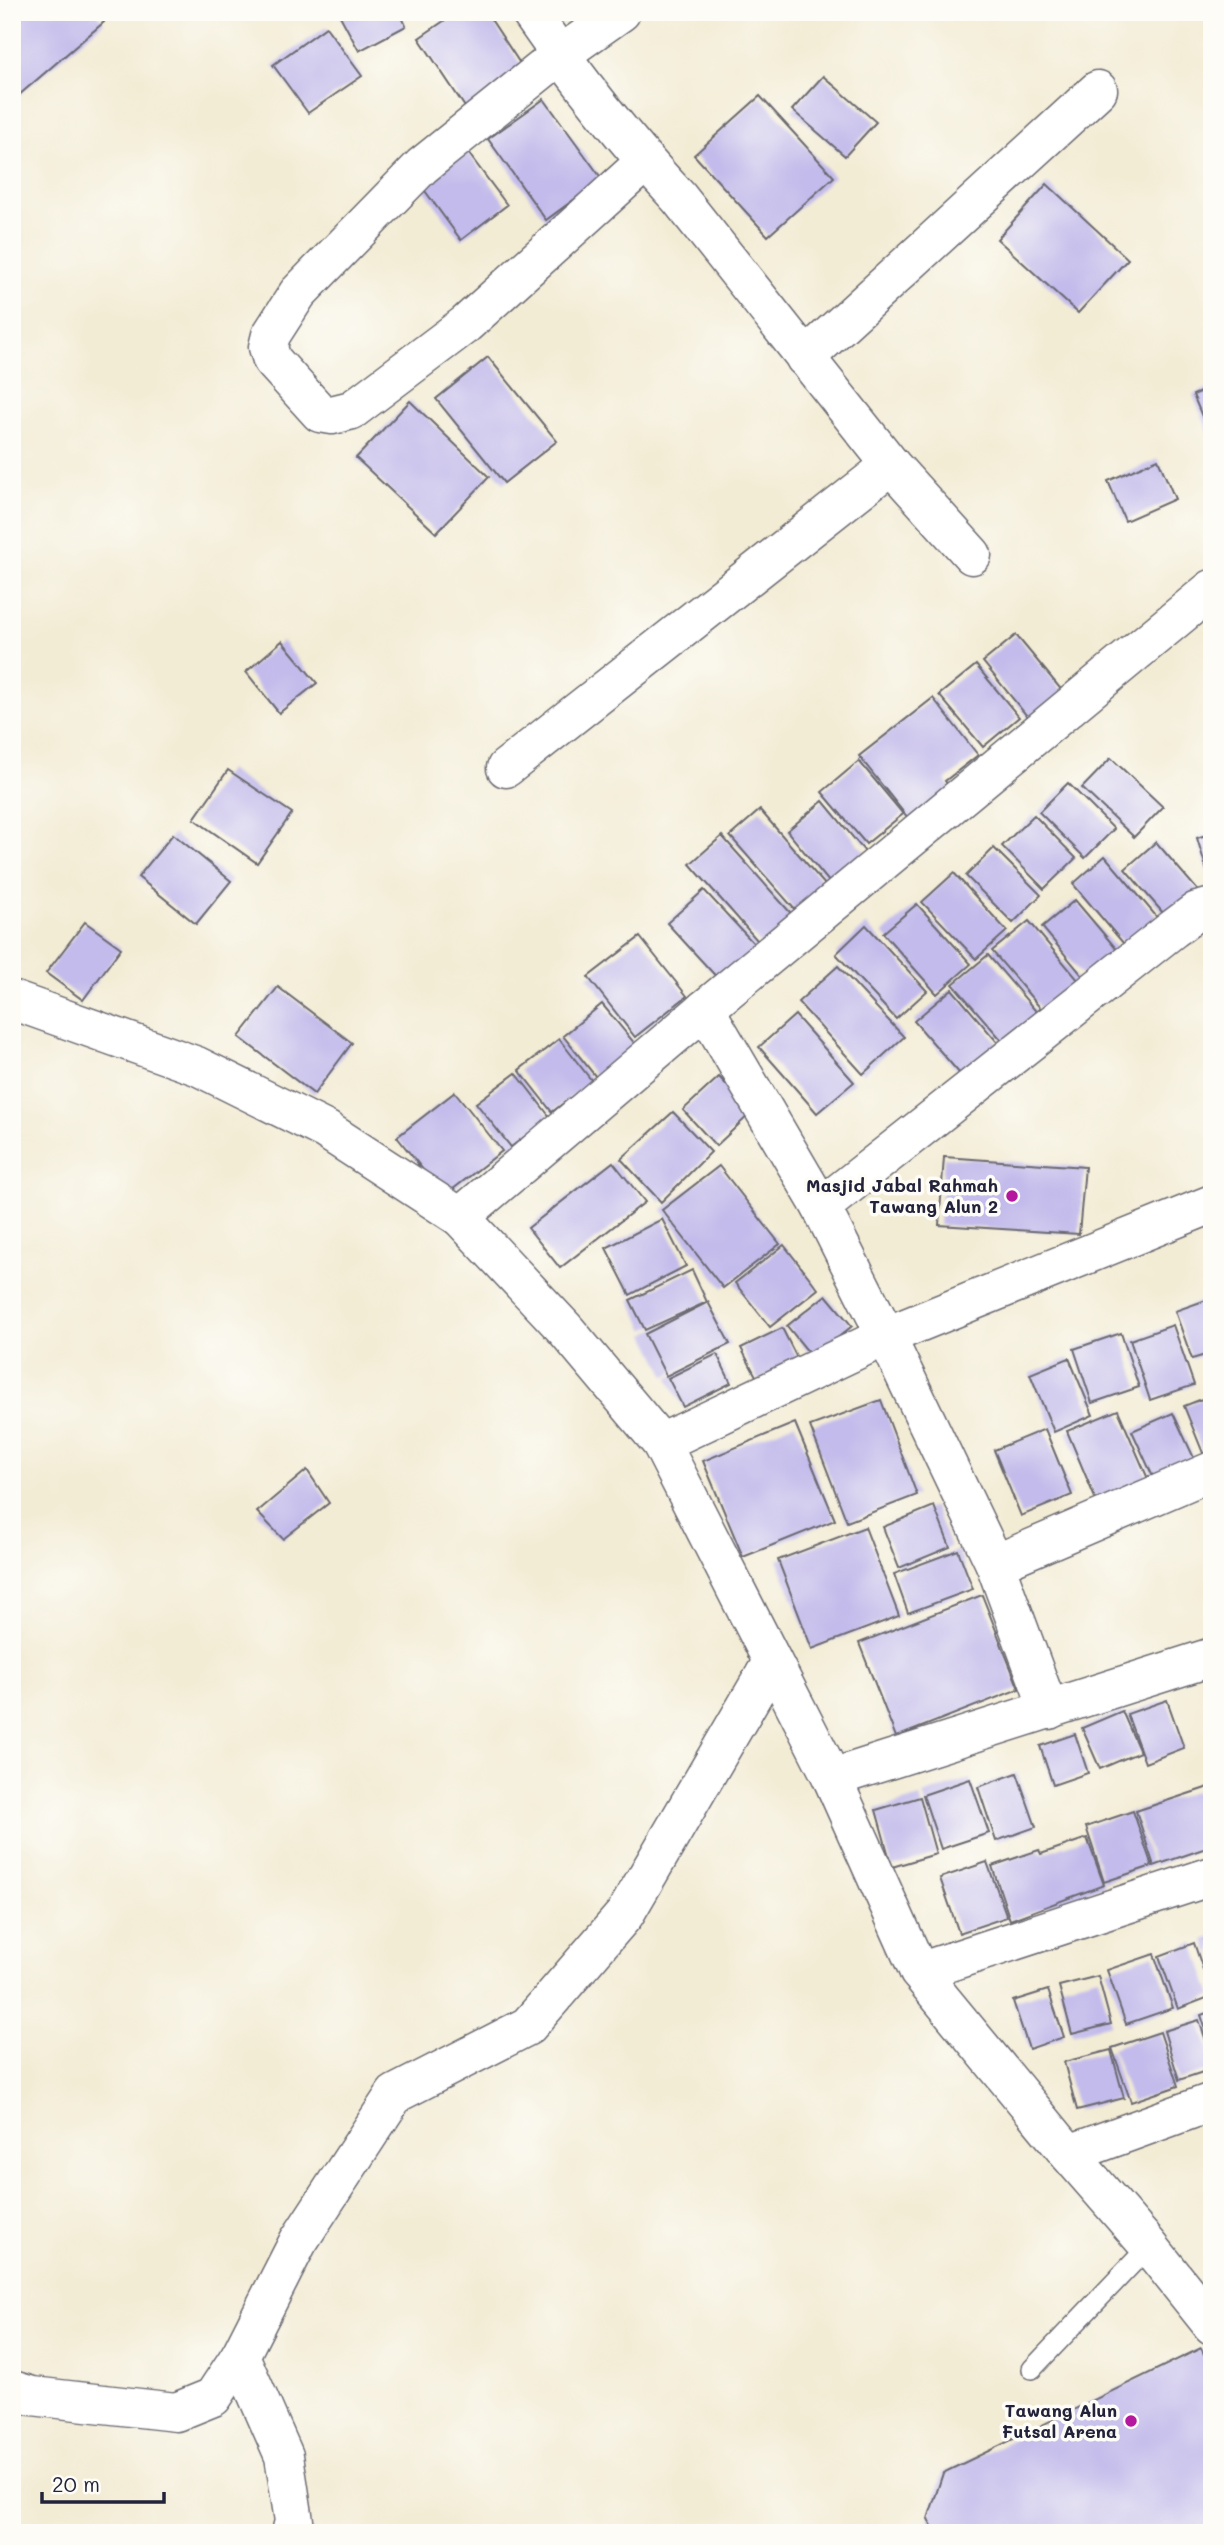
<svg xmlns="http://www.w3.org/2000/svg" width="1224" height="2545" font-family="Mali,sans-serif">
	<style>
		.building { fill: #c3bbeb }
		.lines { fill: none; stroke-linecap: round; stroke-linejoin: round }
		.lane-casing { stroke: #6b6971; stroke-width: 22 }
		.street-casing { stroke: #6b6971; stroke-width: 41 }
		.lane { stroke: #fff; stroke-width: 19 }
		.street { stroke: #fff; stroke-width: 38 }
		.poi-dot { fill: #b5179e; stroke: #fdfcf7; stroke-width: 2.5 }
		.labels { text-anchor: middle; stroke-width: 7; stroke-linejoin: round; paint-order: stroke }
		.poi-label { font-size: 18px; font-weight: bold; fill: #22223b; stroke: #fdfcf7; text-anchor: end }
	</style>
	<rect width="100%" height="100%" fill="#fdfcf7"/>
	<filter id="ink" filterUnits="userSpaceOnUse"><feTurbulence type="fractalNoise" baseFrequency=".0143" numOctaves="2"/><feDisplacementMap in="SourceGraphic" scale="14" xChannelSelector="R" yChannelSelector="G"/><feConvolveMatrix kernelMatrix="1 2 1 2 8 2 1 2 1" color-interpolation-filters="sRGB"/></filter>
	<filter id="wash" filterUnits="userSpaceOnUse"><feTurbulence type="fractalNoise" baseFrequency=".00686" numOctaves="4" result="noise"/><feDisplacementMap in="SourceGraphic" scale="28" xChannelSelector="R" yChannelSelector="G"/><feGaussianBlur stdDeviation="1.57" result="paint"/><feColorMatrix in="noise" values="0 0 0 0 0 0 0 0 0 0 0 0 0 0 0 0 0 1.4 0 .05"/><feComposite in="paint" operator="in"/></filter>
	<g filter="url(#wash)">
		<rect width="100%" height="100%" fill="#f3ecd5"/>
		<g id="blocks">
			<g class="building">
				<path d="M12,12H96L104,22L19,95L12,87Z"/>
				<path d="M338,12H400L406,26L359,51Z"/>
				<path d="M457,12H486L527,74L471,116L419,38Z"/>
				<path d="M326,27L362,76L308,113L273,65Z"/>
				<path d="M823,76L876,122L845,156L792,110Z"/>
				<path d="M760,96L834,177L768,236L694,155Z"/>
				<path d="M544,99L602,179L546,220L488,139Z"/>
				<path d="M466,150L507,205L461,240L420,184Z"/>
				<path d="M1047,184L1128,259L1078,313L997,239Z"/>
				<path d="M488,357L557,441L504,483L436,399Z"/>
				<path d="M1212,387V440L1193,395Z"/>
				<path d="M410,401L489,477L436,533L356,458Z"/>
				<path d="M1158,459L1175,499L1125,521L1108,481Z"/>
				<path d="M1016,635L1064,693L1031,721L983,662Z"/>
				<path d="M282,641L317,683L279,713L246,672Z"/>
				<path d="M976,665L1019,717L983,747L939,695Z"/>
				<path d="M933,698L978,755L945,781L956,796L916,828L859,756Z"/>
				<path d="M1111,758L1163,807L1134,837L1082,788Z"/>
				<path d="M859,761L903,814L866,844L822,792Z"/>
				<path d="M228,770L292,813L257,863L194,819Z"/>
				<path d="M1068,783L1114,829L1085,858L1039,812Z"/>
				<path d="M823,801L866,853L830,883L787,831Z"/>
				<path d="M760,810L833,894L804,920L730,836Z"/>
				<path d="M1034,815L1076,858L1044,889L1002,846Z"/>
				<path d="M1212,833V883L1211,884L1197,838Z"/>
				<path d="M173,834L231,881L196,924L138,877Z"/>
				<path d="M722,836L796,919L764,948L690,864Z"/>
				<path d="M1156,842L1201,894L1170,921L1125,869Z"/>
				<path d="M994,848L1041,895L1013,923L966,876Z"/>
				<path d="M1105,856L1167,929L1135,957L1073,884Z"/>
				<path d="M954,873L1007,931L976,959L922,902Z"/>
				<path d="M704,890L759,949L722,983L667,923Z"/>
				<path d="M1075,900L1124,958L1091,986L1042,927Z"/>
				<path d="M917,904L971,964L937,994L883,933Z"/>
				<path d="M1029,921L1084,987L1048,1017L992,951Z"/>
				<path d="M85,922L121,948L83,1000L46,973Z"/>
				<path d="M866,925L927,991L896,1019L836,954Z"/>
				<path d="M640,937L687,996L635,1037L588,977Z"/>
				<path d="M988,955L1046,1023L1012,1052L953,984Z"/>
				<path d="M838,966L904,1037L863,1074L798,1002Z"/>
				<path d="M278,987L352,1043L314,1094L239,1037Z"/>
				<path d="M952,989L1004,1050L967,1082L914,1021Z"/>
				<path d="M602,1004L636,1045L596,1077L563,1036Z"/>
				<path d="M795,1015L854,1082L817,1113L759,1047Z"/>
				<path d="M559,1039L592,1081L552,1112L519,1070Z"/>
				<path d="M516,1073L550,1117L511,1147L476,1103Z"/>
				<path d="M719,1077L752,1112L716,1146L683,1110Z"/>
				<path d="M455,1092L502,1151L444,1196L397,1137Z"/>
				<path d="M673,1112L711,1152L661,1202L621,1159Z"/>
				<path d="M944,1157L1085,1167L1079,1234L939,1225Z"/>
				<path d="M613,1162L645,1202L560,1268L528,1228Z"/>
				<path d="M719,1166L780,1244L723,1288L662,1210Z"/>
				<path d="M662,1219L686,1266L630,1295L606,1248Z"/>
				<path d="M784,1245L818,1289L770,1327L735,1283Z"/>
				<path d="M692,1270L707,1302L645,1330L630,1300Z"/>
				<path d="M826,1295L852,1326L813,1358L787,1326Z"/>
				<path d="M1209,1299L1212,1307V1353L1192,1359L1175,1311Z"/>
				<path d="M708,1302L730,1344L666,1376L645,1334Z"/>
				<path d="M1173,1325L1194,1385L1150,1400L1130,1340Z"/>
				<path d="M782,1328L798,1360L758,1380L741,1348Z"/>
				<path d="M1121,1333L1139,1387L1092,1403L1074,1349Z"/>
				<path d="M717,1354L731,1383L683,1407L668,1378Z"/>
				<path d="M1069,1358L1093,1415L1054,1432L1030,1374Z"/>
				<path d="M1212,1395V1455L1205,1458L1184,1406Z"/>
				<path d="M881,1400L917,1495L847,1522L810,1426Z"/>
				<path d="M1118,1410L1152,1488L1100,1510L1067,1431Z"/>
				<path d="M1173,1413L1200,1471L1159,1490L1132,1431Z"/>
				<path d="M795,1423L835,1520L743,1557L703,1461Z"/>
				<path d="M1045,1429L1072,1495L1021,1516L994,1450Z"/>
				<path d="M307,1470L329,1503L283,1539L257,1512Z"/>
				<path d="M934,1506L950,1547L899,1568L883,1527Z"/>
				<path d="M865,1527L899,1616L812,1649L778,1560Z"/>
				<path d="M958,1550L973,1589L908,1613L894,1574Z"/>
				<path d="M982,1595L1019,1689L896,1737L859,1643Z"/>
				<path d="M1167,1700L1184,1748L1145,1763L1127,1714Z"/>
				<path d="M1122,1711L1140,1752L1100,1769L1082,1728Z"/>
				<path d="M1075,1734L1088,1773L1053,1785L1040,1746Z"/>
				<path d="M1017,1773L1036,1827L996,1841L978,1787Z"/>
				<path d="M970,1779L989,1833L941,1849L923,1795Z"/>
				<path d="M1212,1786V1846L1154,1866L1136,1811Z"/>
				<path d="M920,1797L936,1854L892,1867L876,1810Z"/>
				<path d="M1133,1811L1152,1866L1104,1882L1086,1827Z"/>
				<path d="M1087,1838L1104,1885L1010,1920L992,1866L1039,1850L1041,1854Z"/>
				<path d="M987,1862L1007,1917L959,1933L940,1878Z"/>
				<path d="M1212,1937V1958L1204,1940Z"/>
				<path d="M1194,1943L1212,1996L1178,2009L1159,1956Z"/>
				<path d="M1154,1954L1173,2008L1126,2024L1107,1970Z"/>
				<path d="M1098,1976L1111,2024L1072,2034L1059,1986Z"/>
				<path d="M1048,1990L1064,2037L1029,2049L1013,2001Z"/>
				<path d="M1212,2011V2045H1211L1201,2015Z"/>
				<path d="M1199,2020L1212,2058V2069L1179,2080L1164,2031Z"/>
				<path d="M1160,2032L1178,2086L1131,2102L1112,2048Z"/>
				<path d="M1111,2050L1124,2098L1077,2110L1064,2062Z"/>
				<path d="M1201,2348L1212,2370V2533H936L928,2519L943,2473Z"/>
			</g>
		</g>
	</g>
	<g filter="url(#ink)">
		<use href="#blocks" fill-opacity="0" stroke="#6b6971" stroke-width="2"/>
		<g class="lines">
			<defs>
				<path id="lane" d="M1032,2369L1149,2246"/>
				<g id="street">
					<path d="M530,12C575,77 625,140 679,198L891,465L972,555"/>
					<path d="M621,12L560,55L422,166L298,293L271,335L268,347L272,360L320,413L332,415L352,410L466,324L645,162"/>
					<path d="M805,358L1098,90"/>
					<path d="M506,768L891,465"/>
					<path d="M12,1000L197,1066L326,1130L460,1217L705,1009L1212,589"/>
					<path d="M705,1009L821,1207L1173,929L1197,911L1212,907"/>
					<path d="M821,1207L886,1336L995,1564L1212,1471"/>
					<path d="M460,1217L566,1330L661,1443L832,1778L919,1972L1069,2154L1149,2246L1212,2325"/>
					<path d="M661,1443L886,1336L1212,1204"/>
					<path d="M995,1564L1049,1710"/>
					<path d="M832,1778L1212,1657"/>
					<path d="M919,1972L1212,1876"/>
					<path d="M1069,2154L1212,2102"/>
					<path d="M240,2356L284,2456L294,2521L291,2533"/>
					<path d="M12,2390L32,2396L176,2412L213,2397L240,2356L298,2242L395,2094L528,2026L625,1914L772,1662"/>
				</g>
			</defs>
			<use href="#lane" class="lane-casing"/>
			<use href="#street" class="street-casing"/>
			<use href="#lane" class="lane"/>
			<use href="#street" class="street"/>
		</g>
	</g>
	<g class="poi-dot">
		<circle cx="1012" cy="1196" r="7"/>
		<circle cx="1131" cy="2421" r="7"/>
	</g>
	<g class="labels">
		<g class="poi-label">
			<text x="998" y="1192">Masjid Jabal Rahmah<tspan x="998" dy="21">Tawang Alun 2</tspan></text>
			<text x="1117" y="2417">Tawang Alun<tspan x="1117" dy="21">Futsal Arena</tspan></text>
		</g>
	</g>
	<rect width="1224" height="2545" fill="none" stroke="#fdfcf7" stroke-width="42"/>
	<path d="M42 2492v10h122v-10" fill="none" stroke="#22223b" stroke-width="3.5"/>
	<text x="52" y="2492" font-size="21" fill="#22223b" stroke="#fdfcf7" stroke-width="5" paint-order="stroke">20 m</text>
</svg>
